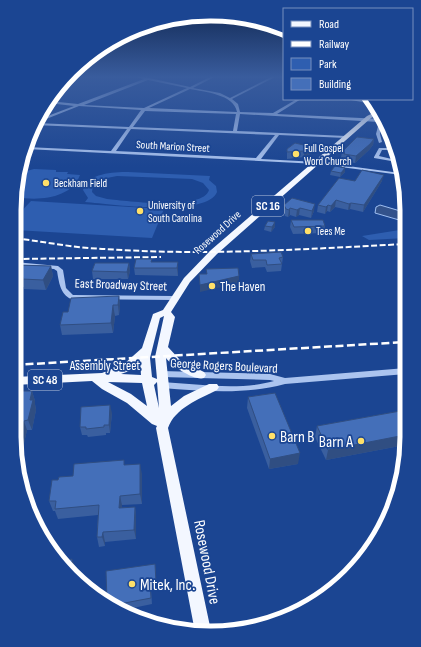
<svg xmlns="http://www.w3.org/2000/svg" width="421" height="647" font-family="'Sofia Sans Condensed',sans-serif">
	<style>
		.green { fill: #2e5eb0; fill-rule: evenodd }
		.water { fill: #33528b; stroke: #9ebef1 }
		.lines { fill: none; stroke-linecap: round; stroke-linejoin: round }
		.minor { fill: #abc4ef; fill-rule: evenodd }
		.major { fill: #f3f7ff; fill-rule: evenodd }
		.rail-far1 { stroke: #fff; stroke-width: 2; stroke-dasharray: 6 2.5; stroke-linecap: butt }
		.rail { stroke: #fff; stroke-width: 2.5; stroke-dasharray: 8 3.5; stroke-linecap: butt }
		.wall { fill: #3a5f9f }
		.shaded-wall { fill: #304e82 }
		.building { fill: #446fb9; stroke: #304e82 }
		.poi-dot { fill: #ffe069; stroke: #1b4592; stroke-width: 1.5 }
		.labels { text-anchor: middle; stroke-width: 3.5; stroke-linejoin: round; paint-order: stroke }
		.far-street-label { font-size: 11px; fill: #fff; stroke: #1b4592 }
		.far-poi-label { font-size: 11px; fill: #fff; stroke: #1b4592; text-anchor: start }
		.shield { fill: #1b4592; stroke: #bbc7de; stroke-width: 1 }
		.shield-label { font-size: 12px; font-weight: bold; fill: #fff }
		.street-label { font-size: 13px; fill: #fff; stroke: #1b4592 }
		.poi-label { font-size: 13px; fill: #fff; stroke: #1b4592; text-anchor: start }
		.near-poi-label { font-size: 16px; fill: #fff; stroke: #1b4592; text-anchor: start }
		.near-street-label { font-size: 16px; fill: #fff; stroke: #1b4592 }
		.rim { fill: none; stroke: #fff; stroke-width: 5 }
	</style>
	<rect width="100%" height="100%" fill="#1b4592"/>
	<g class="green">
		<path d="M34,169L56,170V172H68L67,174L80,175C71,199 38,201 16,197V185L19,173Z"/>
		<path d="M128,172L210,176L209,180L216,186L217,192C206,218 111,204 85,202L88,198L83,190C88,173 113,172 128,172ZM117,176L192,179L203,183L209,190C203,211 126,201 107,199L96,196L92,192L93,185L102,179Z"/>
		<path d="M31,201L164,209L152,238L15,230V218Z"/>
		<path d="M406,229V238L369,240L362,236Z"/>
	</g>
	<path class="water" d="M380,205L407,213L406,222L375,213L376,207Z"/>
	<g class="lines">
		<g class="minor">
			<path d="M80,76H85L60,85L62,82Z"/>
			<path d="M133,76H140L190,87L212,76H216L193,88L220,93L230,98L273,76H277L232,99L238,104L240,112L273,113L297,99H301L277,114L382,119L385,122H382L380,134L382,142L379,143L376,134L379,122L240,114L237,131L346,136L348,137L346,138L279,135L261,159L318,162L400,173L401,175L318,164L26,149L27,147L111,151L127,129L34,125L37,120L74,106L48,103L49,101L78,104L144,79ZM148,80L187,88L144,108L84,105ZM190,89C204,92 234,94 237,112L149,108ZM79,106L141,110L129,127L36,123ZM145,111L236,114L233,131L133,127ZM131,129L275,135L256,158L116,151Z"/>
			<path d="M346,99H354L370,102L372,104Z"/>
			<path d="M379,148H393L394,150H382L379,156L396,160L397,162L374,158V157Z"/>
			<path d="M15,262L58,266L63,270L66,288L73,295L173,296L176,298L173,300L71,299C60,294 59,282 57,271L54,269L15,266Z"/>
			<path d="M406,368V374L285,384C244,395 204,391 162,388L159,387L158,385L159,383L162,382C199,384 238,391 274,381L270,380L161,377L158,376L157,374L158,372L161,371L270,374L285,378Z"/>
		</g>
		<path class="major" d="M377,111L379,114L371,118L217,254L190,282L171,312L175,317L168,347L180,360L204,372L206,375L204,378C194,381 172,366 166,358L171,406L184,396L209,384H217L219,387L217,390C199,399 175,408 168,428L211,631L195,632L156,428L157,426L152,424L127,403L102,389L92,381L14,385V377L102,373L124,364L142,348L153,314L163,310L184,278L211,250L367,116ZM164,316L155,357L157,379L152,377L150,358L160,318ZM140,362L141,375L121,374L132,370ZM108,382L142,383L147,406L131,394ZM157,382L159,408L154,385Z"/>
		<g class="rail-far1">
			<path d="M15,238C45,242 75,248 105,249C206,256 306,249 406,244"/>
			<path d="M15,259L161,257"/>
		</g>
		<path class="rail" d="M14,365L406,342"/>
	</g>
	<g class="wall">
		<path d="M374,139L373,145L369,150L355,163L343,161V159L341,158L342,152Z"/>
		<path d="M295,143L312,153L304,157L287,159V149Z"/>
		<path d="M331,171L345,172L340,177L330,175Z"/>
		<path d="M355,181H382L363,212L350,209L348,210L335,207L330,212L327,211L325,214L317,212L318,205Z"/>
		<path d="M284,205L314,211L311,218L299,215L296,217L290,215L288,217L285,216L283,211Z"/>
		<path d="M291,220L325,226L324,233L293,234L290,227Z"/>
		<path d="M265,226L275,227L271,232L264,230Z"/>
		<path d="M251,254L283,257L281,271L267,272L265,267L252,268L250,261Z"/>
		<path d="M152,262H178V276L135,275L134,268Z"/>
		<path d="M129,263L130,271L128,279H93L92,271Z"/>
		<path d="M15,265L51,266L53,276L46,290L24,289V287H15Z"/>
		<path d="M119,296L120,306L119,315L115,316L113,333L62,335L60,325L68,312Z"/>
		<path d="M32,391L35,401V404L36,410L32,430H27L19,465L14,436Z"/>
		<path d="M248,397L298,464L269,469L247,408Z"/>
		<path d="M406,410L405,445L326,460L315,437L317,426Z"/>
		<path d="M112,413L110,433H106V435L88,437L87,435H82L80,427Z"/>
		<path d="M125,465L142,474V504L122,505V508L135,507L136,516V539L105,542V546L99,547L97,537L98,515L58,519L55,511H53L49,501L58,480L73,476Z"/>
		<path d="M155,564L157,590H151L152,604L123,610L107,601Z"/>
	</g>
	<g class="shaded-wall">
		<path d="M374,139L373,145L369,150L355,163L356,156Z"/>
		<path d="M312,147V153L304,157V151Z"/>
		<path d="M345,168V172L340,177L341,173Z"/>
		<path d="M384,175L382,181L363,212L364,205Z"/>
		<path d="M336,200L335,207L330,212L331,206Z"/>
		<path d="M351,203L350,209L348,210L349,204Z"/>
		<path d="M315,204L314,211L311,218L312,211Z"/>
		<path d="M328,205L327,211L325,214L326,207Z"/>
		<path d="M290,208V215L288,217L289,210Z"/>
		<path d="M300,208L299,215L296,217L297,210Z"/>
		<path d="M275,222V227L271,232L272,227Z"/>
		<path d="M178,262V276L177,268Z"/>
		<path d="M129,263L130,271L128,279L127,272Z"/>
		<path d="M51,266L53,276L46,290L43,280Z"/>
		<path d="M239,276V283L200,292V285Z"/>
		<path d="M119,296L120,306L119,315L118,305Z"/>
		<path d="M113,305L115,316L113,333L111,323Z"/>
		<path d="M32,391L35,401V404L36,410L32,430L28,420L30,400Z"/>
		<path d="M110,405L112,413L110,433L109,425Z"/>
		<path d="M24,421L27,430L19,465L16,451Z"/>
		<path d="M405,435V445L326,460L328,450Z"/>
		<path d="M300,453L298,464L269,469L270,459Z"/>
		<path d="M140,464L142,474V504L140,494Z"/>
		<path d="M120,496L122,505L121,518L119,508Z"/>
		<path d="M135,507L136,516V539L134,530Z"/>
		<path d="M103,532L105,542V546L102,537Z"/>
		<path d="M72,559L75,566V575L72,573Z"/>
	</g>
	<g class="building">
		<path d="M357,137L374,139L370,144L356,156L344,154L345,153L342,152Z"/>
		<path d="M295,143L312,147L304,151L287,152V149Z"/>
		<path d="M335,166L345,168L341,173L331,171Z"/>
		<path d="M362,170L384,175L364,205L351,203L349,204L336,200L331,206L328,205L326,207L318,205L339,178L355,181Z"/>
		<path d="M292,198L315,204L312,211L300,208L297,210L290,208L289,210L286,209L284,205Z"/>
		<path d="M291,220H323L325,226L294,227Z"/>
		<path d="M268,221L275,222L272,227L265,226Z"/>
		<path d="M281,252L283,257L279,258L282,264L267,265L266,260H253L251,254Z"/>
		<path d="M136,259H152L151,262H178L177,268H134Z"/>
		<path d="M95,263H129L127,272L92,271Z"/>
		<path d="M15,265L51,266L43,280L22,279L23,277H15Z"/>
		<path d="M238,268L239,276L200,285L199,274H207L206,269Z"/>
		<path d="M119,296L118,305H113L111,323L60,325L63,312H68L71,298Z"/>
		<path d="M14,391H32L30,400H33L28,420L24,421L16,451L14,436Z"/>
		<path d="M275,393L300,453L270,459L248,397Z"/>
		<path d="M110,405L109,425H104V427L86,429V427H80L81,407Z"/>
		<path d="M406,410L405,435L328,450L317,426Z"/>
		<path d="M124,460V465L140,464V494L120,496L119,508L135,507L134,530L103,532L102,537H97L99,505L55,509L56,501H49L52,480H58L59,477L73,476L74,464Z"/>
		<path d="M72,559V573L61,561Z"/>
		<path d="M155,564L156,583L150,584L151,598L114,605L107,601L106,571Z"/>
	</g>
	<linearGradient id="sky" x2="0" y2="1"><stop stop-color="#0f2650"/><stop offset="0.46" stop-color="#395c9d"/><stop offset="1" stop-color="#395c9d" stop-opacity="0"/></linearGradient>
	<rect width="421" height="167" fill="url(#sky)"/>
	<g class="poi-dot">
		<circle cx="296" cy="154" r="4"/>
		<circle cx="46" cy="183" r="4"/>
		<circle cx="140" cy="211" r="4"/>
		<circle cx="308" cy="231" r="4"/>
		<circle cx="212" cy="286" r="4"/>
		<circle cx="272" cy="436" r="4"/>
		<circle cx="361" cy="441" r="4"/>
		<circle cx="132" cy="584" r="4"/>
	</g>
	<g class="labels">
		<g class="far-street-label">
			<text transform="translate(173 146) rotate(3)" y="4">South Marion Street</text>
			<text transform="translate(217 232) rotate(-42)" y="4">Rosewood Drive</text>
		</g>
		<g class="far-poi-label">
			<text x="304" y="152">Full Gospel<tspan x="304" dy="13">Word Church</tspan></text>
			<text x="54" y="187">Beckham Field</text>
			<text x="148" y="209">University of<tspan x="148" dy="13">South Carolina</tspan></text>
			<text x="316" y="235">Tees Me</text>
		</g>
		<g class="shield">
			<rect x="252" y="196" width="32" height="20" rx="3"/>
			<rect x="28" y="370" width="34" height="20" rx="3"/>
		</g>
		<g class="shield-label">
			<text x="268" y="210">SC 16</text>
			<text x="45" y="384">SC 48</text>
		</g>
		<g class="street-label">
			<text transform="translate(121 284) rotate(2)" y="5">East Broadway Street</text>
			<text x="105" y="370">Assembly Street</text>
			<text transform="translate(224 365) rotate(3)" y="5">George Rogers Boulevard</text>
		</g>
		<g class="poi-label">
			<text x="220" y="291">The Haven</text>
		</g>
		<g class="near-poi-label">
			<text x="280" y="442">Barn B</text>
			<text x="353" y="447" text-anchor="end">Barn A</text>
			<text x="140" y="590">Mitek, Inc.</text>
		</g>
		<g class="near-street-label">
			<text transform="translate(208 562) rotate(79)" y="6">Rosewood Drive</text>
		</g>
	</g>
	<path d="M0 0H421V647H0ZM210 21H211A189 189 0 0 1 400 210V437A189 189 0 0 1 211 626H210A189 189 0 0 1 21 437V210A189 189 0 0 1 210 21Z" fill="#1b4592" fill-rule="evenodd"/>
	<path class="rim" d="M210 21H211A189 189 0 0 1 400 210V437A189 189 0 0 1 211 626H210A189 189 0 0 1 21 437V210A189 189 0 0 1 210 21Z"/>
	<rect x="283" y="8" width="130" height="92" fill="#1b4592" stroke="#768fbe"/>
	<rect x="291" y="21" width="20" height="6" fill="#f3f7ff" stroke="#768fbe"/>
	<text x="319" y="28" font-size="12" fill="#ffffff">Road</text>
	<rect x="291" y="41" width="20" height="6" fill="#ffffff" stroke="#768fbe"/>
	<text x="319" y="48" font-size="12" fill="#ffffff">Railway</text>
	<rect x="291" y="58" width="20" height="12" fill="#2e5eb0" stroke="#768fbe"/>
	<text x="319" y="68" font-size="12" fill="#ffffff">Park</text>
	<rect x="291" y="78" width="20" height="12" fill="#446fb9" stroke="#768fbe"/>
	<text x="319" y="88" font-size="12" fill="#ffffff">Building</text>
</svg>
